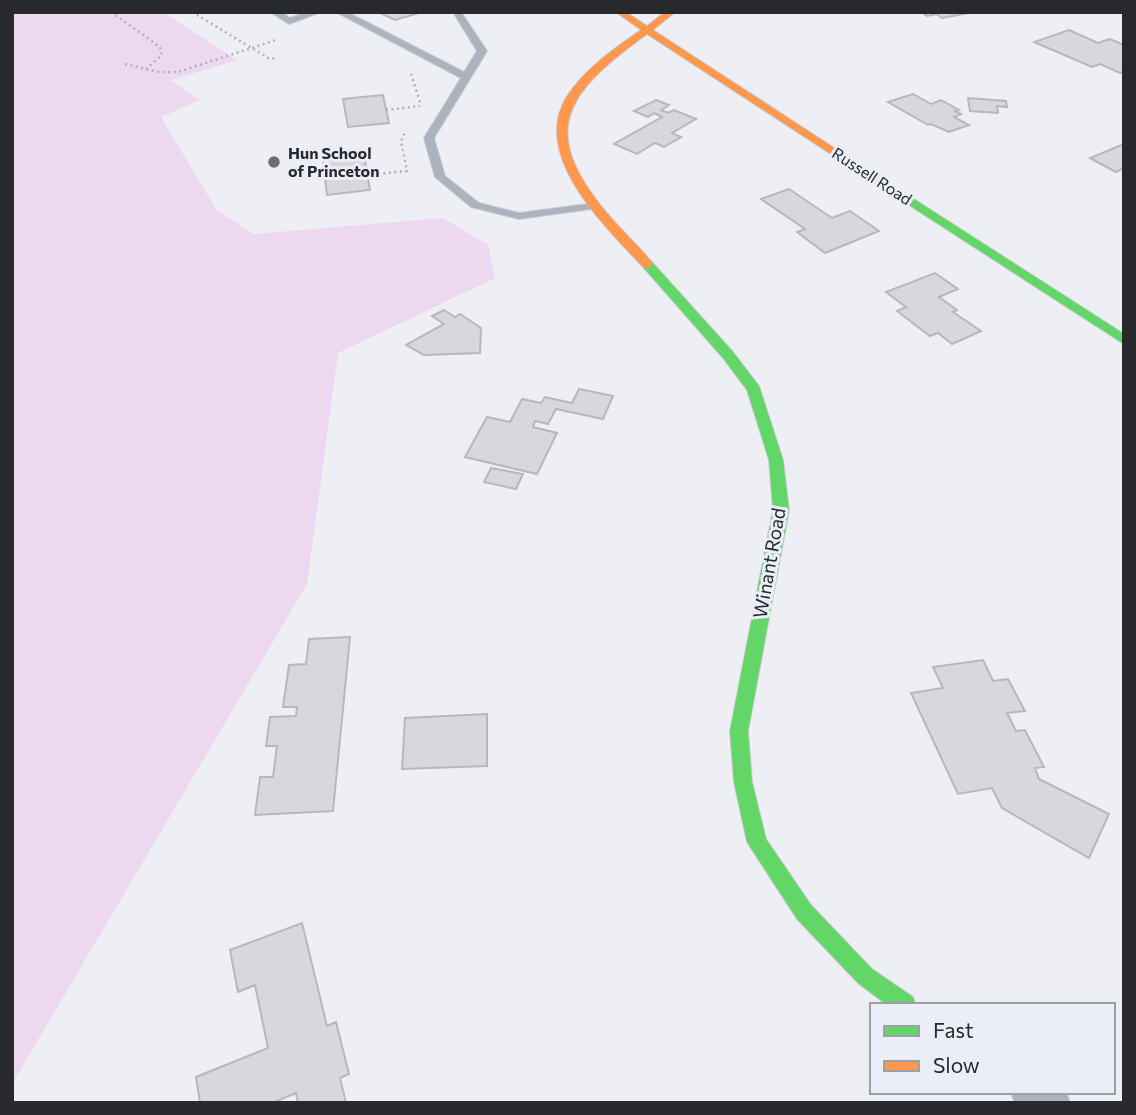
<svg xmlns="http://www.w3.org/2000/svg" width="1136" height="1115" font-family="Commissioner,sans-serif">
	<style>
		.green { fill: #edd8ef }
		.building { fill: #d8d8dc; stroke: #b8b7bc; stroke-width: 2 }
		.lines { fill: none; stroke-linecap: round; stroke-linejoin: round }
		.lane-casing { stroke: #cbcccf; stroke-width: 2 }
		.street-casing { stroke: #cbcccf; stroke-width: 2 }
		.fast-casing { stroke: #cbcccf; stroke-width: 2 }
		.slow-casing { stroke: #cbcccf; stroke-width: 2 }
		.path { stroke: #afb3bb; stroke-width: 2.5; stroke-dasharray: 2 3.5; stroke-linecap: butt }
		.lane { fill: #acb3be; fill-rule: evenodd }
		.street { fill: #acb3be; fill-rule: evenodd }
		.fast { fill: #63d668; fill-rule: evenodd }
		.slow { fill: #ff974d; fill-rule: evenodd }
		.poi-dot { fill: #6d6e73; stroke: #ebedf7; stroke-width: 2.5 }
		.labels { text-anchor: middle; stroke-width: 6; stroke-linejoin: round; paint-order: stroke }
		.far-poi-label { font-size: 16px; font-weight: bold; fill: #28292d; stroke: #ebedf7; text-anchor: start }
		.far-street-label { font-size: 16px; fill: #28292d; stroke: #ebedf7 }
		.street-label { font-size: 19px; fill: #28292d; stroke: #ebedf7 }
	</style>
	<rect width="100%" height="100%" fill="#eeeff4"/>
	<path class="green" d="M12,12H163L237,60L171,80L200,100L161,117L216,209L253,234L443,218L488,245L495,278L338,353L307,584L12,1084Z"/>
	<g class="building">
		<path d="M378,12H419V13L395,20Z"/>
		<path d="M921,12H974L942,18L937,14L927,16Z"/>
		<path d="M1069,30L1098,43L1110,39L1124,45V72L1120,73L1100,64L1092,67L1034,42Z"/>
		<path d="M913,94L931,104L941,100L959,110L955,111L961,114L954,117L969,125L949,132L931,124L928,125L888,102Z"/>
		<path d="M383,95L389,123L348,127L343,99Z"/>
		<path d="M968,98L1006,101L1007,107L997,106L998,113L970,111Z"/>
		<path d="M656,100L669,105L661,110L668,113L674,110L696,119L672,133L681,137L664,147L655,143L637,154L614,144L662,117L654,113L648,117L634,111Z"/>
		<path d="M1124,144V168L1116,172L1090,158Z"/>
		<path d="M364,156L370,190L327,195L323,160Z"/>
		<path d="M789,189L832,218L850,211L879,231L825,253L797,232L805,229L761,199Z"/>
		<path d="M935,273L958,289L939,297L957,310L953,312L981,331L952,344L938,333L930,336L897,311L906,307L886,292Z"/>
		<path d="M444,310L455,317L460,314L481,328L480,353L424,355L406,345L444,324L432,316Z"/>
		<path d="M579,389L613,396L603,419L556,409L548,424L535,421L533,427L557,433L537,474L465,457L487,417L510,422L522,399L541,403L545,397L572,403Z"/>
		<path d="M491,468L523,474L516,489L484,482Z"/>
		<path d="M350,637L333,811L255,815L260,777H273L277,746H266L270,717L296,716L297,707H283L289,665L306,664L309,639Z"/>
		<path d="M983,660L993,681L1008,679L1025,711L1007,713L1016,731L1025,730L1044,767L1035,768L1039,779L1109,814L1089,858L1002,808L992,788L958,794L911,693L943,688L933,667Z"/>
		<path d="M487,714V766L402,769L405,718Z"/>
		<path d="M302,923L327,1026L336,1022L349,1074L340,1078L346,1103H298L296,1093L272,1103H200L196,1077L268,1048L255,985L238,992L230,950Z"/>
	</g>
	<g class="lines">
		<defs>
			<g id="lane">
				<path d="M270,12H281L290,18L307,12H321L289,24Z"/>
				<path d="M336,12H347L464,72L477,51L453,12H461L487,51L434,138L445,176L479,203L519,213L595,203L601,206L599,208L519,219L471,207L435,177L424,138L461,78Z"/>
			</g>
			<path id="street" d="M1011,1092H1066L1070,1103H1015Z"/>
			<g id="fast">
				<path d="M895,192H903L1124,334V344L895,196Z"/>
				<path d="M647,260L651,261L733,352L759,386L783,460L789,510L748,731L752,782L766,839L811,905L872,969L913,997L916,1005H887L858,983L797,919L747,842L734,782L730,731L773,510L769,460L747,390L723,358L643,267L641,264Z"/>
			</g>
			<path id="slow" d="M616,12H626L647,26L665,12H675L653,30L905,194L895,196L647,34C563,95 536,132 613,220C626,235 641,248 653,264L647,268L643,267C606,227 531,157 566,98C584,69 614,49 641,30Z"/>
		</defs>
		<use href="#lane" class="lane-casing"/>
		<use href="#street" class="street-casing"/>
		<use href="#fast" class="fast-casing"/>
		<use href="#slow" class="slow-casing"/>
		<g class="path">
			<path d="M111,12L160,47L162,55L146,69"/>
			<path d="M192,12L270,59L275,58"/>
			<path d="M125,64L159,72H178L276,40"/>
			<path d="M411,74L421,105"/>
			<path d="M386,110L420,106"/>
			<path d="M367,175L407,171L401,141L406,130"/>
		</g>
		<use href="#lane" class="lane"/>
		<use href="#street" class="street"/>
		<use href="#fast" class="fast"/>
		<use href="#slow" class="slow"/>
	</g>
	<circle class="poi-dot" cx="274" cy="162" r="7"/>
	<g class="labels">
		<g class="far-poi-label">
			<text x="288" y="159">Hun School<tspan x="288" dy="18">of Princeton</tspan></text>
		</g>
		<g class="far-street-label">
			<text transform="translate(872 176) rotate(33)" y="6">Russell Road</text>
		</g>
		<g class="street-label">
			<text transform="translate(769 563) rotate(-80)" y="7">Winant Road</text>
		</g>
	</g>
	<rect width="1136" height="1115" fill="none" stroke="#28292d" stroke-width="28"/>
	<rect x="870" y="1003" width="245" height="91" fill="#ebedf7" stroke="#9d9fa6" stroke-width="2"/>
	<rect x="884" y="1026" width="35" height="10" fill="#63d668" stroke="#9d9fa6" stroke-width="2"/>
	<text x="933" y="1038" font-size="21" fill="#28292d">Fast</text>
	<rect x="884" y="1061" width="35" height="10" fill="#ff974d" stroke="#9d9fa6" stroke-width="2"/>
	<text x="933" y="1073" font-size="21" fill="#28292d">Slow</text>
</svg>
